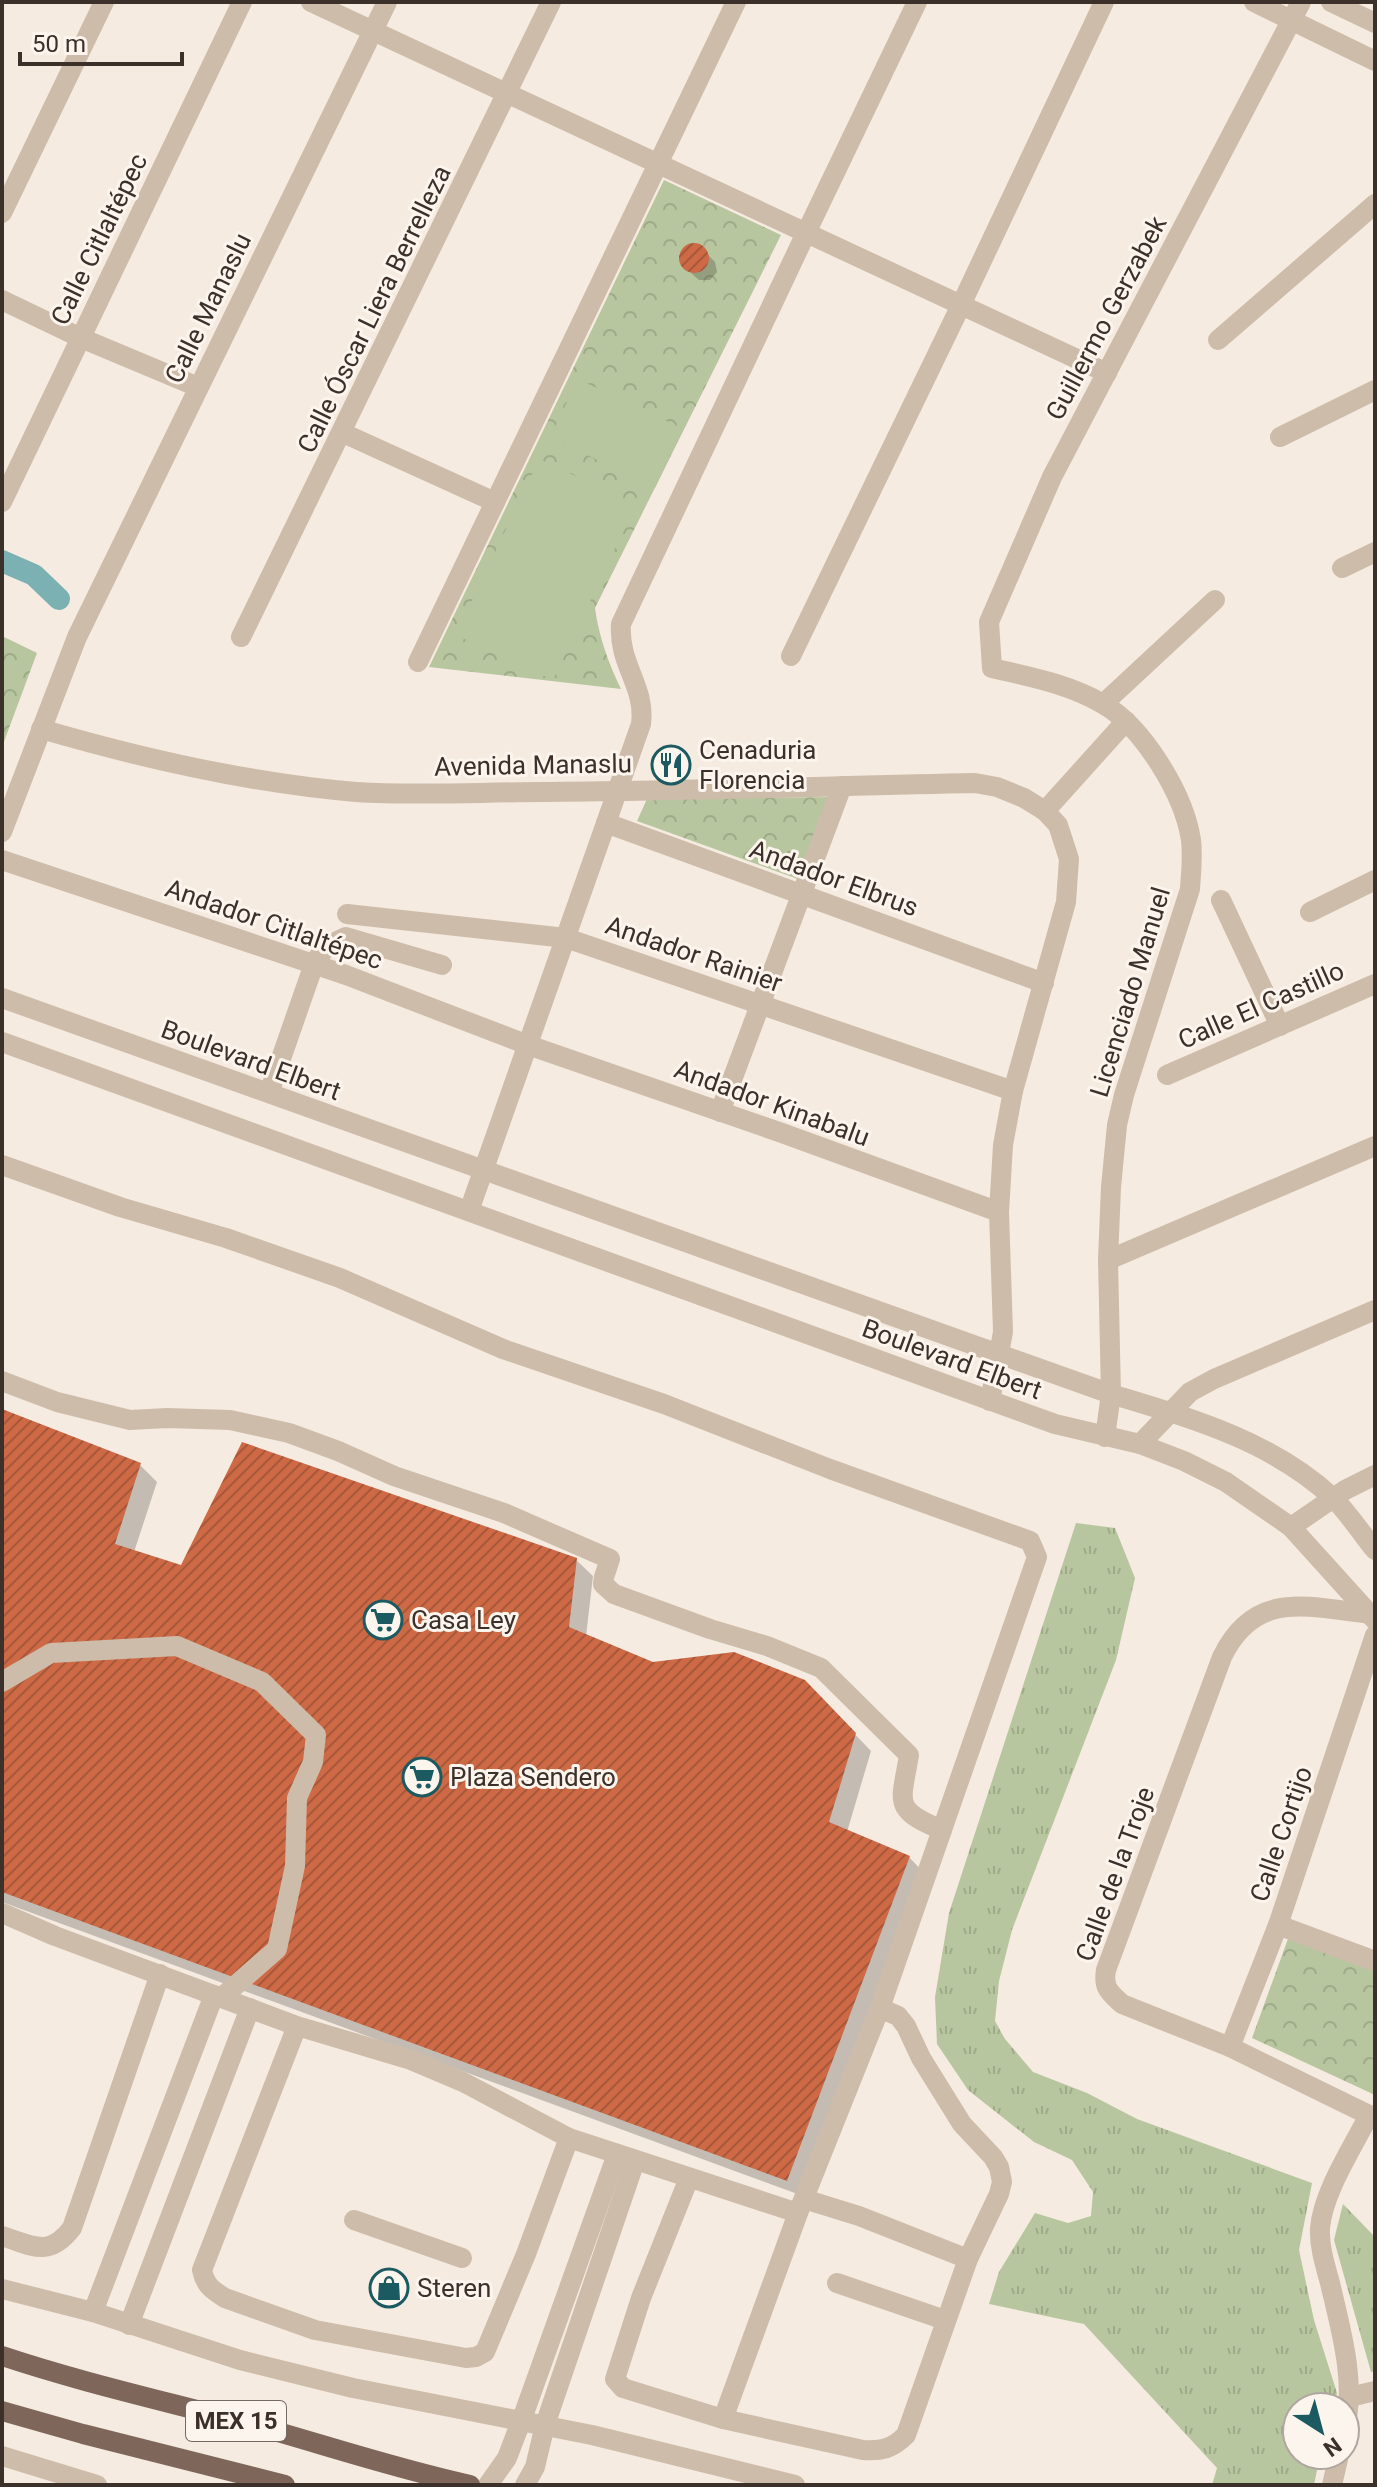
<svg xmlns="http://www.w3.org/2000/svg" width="1377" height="2487" font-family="Roboto,sans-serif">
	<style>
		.grass { fill: url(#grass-tufts) }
		.park { fill: url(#park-crowns) }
		.pitch { fill: #b7c69e }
		.shadow { fill: #0003 }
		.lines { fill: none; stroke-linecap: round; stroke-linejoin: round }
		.canal { stroke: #7cb1b4; stroke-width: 22 }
		.building { fill: url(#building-hatch) }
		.minor { stroke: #cebcaa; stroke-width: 20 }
		.major { stroke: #7e675a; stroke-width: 20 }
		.labels { text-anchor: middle; stroke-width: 6; stroke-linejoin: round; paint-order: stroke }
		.shield { fill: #fcf5ed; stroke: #766b64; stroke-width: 2 }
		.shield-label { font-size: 24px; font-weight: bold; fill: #3c302a }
		.street-label { font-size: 26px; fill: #3c302a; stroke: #fcf5ed }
		.poi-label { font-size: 26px; fill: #3c302a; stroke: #fcf5ed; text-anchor: start }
	</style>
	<defs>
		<pattern id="grass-tufts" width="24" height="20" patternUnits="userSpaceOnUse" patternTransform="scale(2)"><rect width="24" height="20" fill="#b7c69e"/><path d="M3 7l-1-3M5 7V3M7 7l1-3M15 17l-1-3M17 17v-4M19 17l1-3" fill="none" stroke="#9eaa88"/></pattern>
		<pattern id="park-crowns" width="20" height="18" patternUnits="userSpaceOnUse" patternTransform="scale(2)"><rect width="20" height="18" fill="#b7c69e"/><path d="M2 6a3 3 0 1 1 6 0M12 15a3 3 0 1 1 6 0" fill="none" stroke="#9eaa88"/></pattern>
		<pattern id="building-hatch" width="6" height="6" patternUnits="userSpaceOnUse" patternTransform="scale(2)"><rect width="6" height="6" fill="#ce6945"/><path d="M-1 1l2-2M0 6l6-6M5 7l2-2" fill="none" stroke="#a8573a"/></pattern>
	</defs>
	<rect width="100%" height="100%" fill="#f5ebe0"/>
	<g class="grass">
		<path d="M1076,1523L1115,1528L1135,1578L1116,1660L1012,1930L999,1981L995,2021L1005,2039L1033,2072L1087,2093L1137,2119L1312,2183L1299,2250L1314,2320L1337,2393L1333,2407H1297V2455H1320L1314,2485H1212L1217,2468L1084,2324L989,2304L999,2272L1035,2213L1068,2223L1091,2216L1093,2192L1072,2160L1034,2142L968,2090L937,2044L935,1997L949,1913Z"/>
		<path d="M1343,2204L1375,2237V2371L1371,2372L1334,2240Z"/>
	</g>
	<g class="park">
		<path d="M664,180L781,235L595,608C599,637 608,662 621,689L429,667Z"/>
		<path d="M2,636L37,653L2,747Z"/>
		<path d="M839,797L806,882L637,821L647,799Z"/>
		<path d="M1289,1936L1375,1967V2095L1252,2038Z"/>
	</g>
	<g class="pitch">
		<path d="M578,379L683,429L655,488L550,437Z"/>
		<path d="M539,459L636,504L553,680L456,635Z"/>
	</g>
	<g class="shadow">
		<path d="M688,245H698L715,262L717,272L710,280H699L681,264V253Z"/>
		<path d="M2,1411L140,1465L157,1482L134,1552L182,1567L576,1560L593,1576L586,1636L653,1664L821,1699L871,1751L847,1832L909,1857L925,1874L803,2196L2,1902Z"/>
	</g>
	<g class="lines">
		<path class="canal" d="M2,561L34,575L59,599"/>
	</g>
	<g class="building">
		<circle cx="694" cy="258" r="15"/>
		<path d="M2,1409L141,1463L115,1544L181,1565L242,1442L577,1558L569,1627L653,1662L734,1652L805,1680L856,1733L829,1822L910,1856L787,2181L2,1892Z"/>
	</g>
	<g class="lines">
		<g class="minor">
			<path d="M311,2L1107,373"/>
			<path d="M1254,2L1375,61"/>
			<path d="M1331,2L1375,23"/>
			<path d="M2,213L104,2"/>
			<path d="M2,300L81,338L198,387"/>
			<path d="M1218,340L1375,204"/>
			<path d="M343,433L495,502"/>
			<path d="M1280,437L1375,390"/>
			<path d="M2,502L242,2"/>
			<path d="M1342,568L1375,552"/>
			<path d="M241,637L551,2"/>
			<path d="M791,656L961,305L1104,2"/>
			<path d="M418,662L736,2"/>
			<path d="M1103,704L1215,600"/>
			<path d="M41,729C144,759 249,783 356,792C418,796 482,792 544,792C688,791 832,786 975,783L997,787L1024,798L1045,811L1058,825L1069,859L1066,902L1013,1091L1003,1145L999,1212L1003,1332L990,1401"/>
			<path d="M1045,811L1126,721"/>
			<path d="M606,823L1044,983"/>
			<path d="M2,832L77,637L387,2"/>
			<path d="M2,860L346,975L528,1045L782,1133L999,1212"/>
			<path d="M1221,900L1280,1026"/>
			<path d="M1310,912L1375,880"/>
			<path d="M347,914L566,938L1013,1091"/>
			<path d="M2,998L1111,1394C1190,1418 1270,1440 1332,1497C1348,1512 1361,1533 1375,1550"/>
			<path d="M2,1042L1055,1424L1140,1444L1184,1461L1226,1482L1291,1527L1375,1620"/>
			<path d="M1167,1075L1375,984"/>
			<path d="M269,1093L314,964C321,950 332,943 346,937L442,965"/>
			<path d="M720,1112L842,786"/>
			<path d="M2,1165L120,1207L226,1238L340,1278L503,1349L664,1404L830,1469L1030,1541L1037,1557L880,2008"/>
			<path d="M469,1211L641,724C646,686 618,665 621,624L806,233L917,2"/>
			<path d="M1108,1260L1375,1146"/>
			<path d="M2,1381L57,1402L130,1420L167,1418L230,1420L289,1433L338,1451L394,1476L504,1513L610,1559L604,1577L603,1584L614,1594L710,1629L767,1646L821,1668L909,1755C901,1804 892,1809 942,1830"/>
			<path d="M1105,1437L1111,1394L1108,1260L1111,1187L1117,1125L1124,1095L1190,889C1191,873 1193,856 1191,840C1184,794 1143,727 1103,704C1069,684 1030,677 992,668L989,622L1052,477L1301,2"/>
			<path d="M1140,1444L1190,1392L1214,1379L1375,1310"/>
			<path d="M1291,1527L1345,1490L1375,1475"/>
			<path d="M1370,1614C1308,1607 1255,1589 1222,1657L1106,1970C1103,1988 1109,1992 1122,2004L1230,2047L1375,2118"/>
			<path d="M2,1682L51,1653L177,1646L262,1682L316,1735L313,1762L297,1798L295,1866L277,1949L221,1998"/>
			<path d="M2,1913L55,1936L297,2026L411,2060L463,2082L569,2138L526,2254L485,2352L476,2357L466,2358L315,2330L225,2298C212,2290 205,2285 202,2270L297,2026"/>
			<path d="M1278,1925L1375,1961"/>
			<path d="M1230,2047L1278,1925L1375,1635"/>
			<path d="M569,2138L798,2213L723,2419L623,2388L615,2379L641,2298L689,2178"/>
			<path d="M804,2199L859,2216L968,2259"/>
			<path d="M354,2220L462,2258"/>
			<path d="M2,2236C33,2246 49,2258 72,2228L160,1974"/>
			<path d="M837,2283L945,2320"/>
			<path d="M2,2289L93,2312L240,2360L353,2388L592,2435L795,2485"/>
			<path d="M93,2312L214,1995"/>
			<path d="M129,2325L250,2008"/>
			<path d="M1350,2397L1375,2391"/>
			<path d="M723,2419L863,2450C882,2451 892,2449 906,2435L968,2259L999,2194L1002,2182L999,2167L993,2157L962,2124L921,2058L906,2026L898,2016L880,2008L798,2213"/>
			<path d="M1345,2429C1356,2380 1341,2331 1330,2283C1325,2265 1319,2246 1320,2228C1323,2192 1353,2147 1369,2115"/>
			<path d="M2,2456L97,2485"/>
			<path d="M488,2485L507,2458L522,2419L617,2154"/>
			<path d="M525,2485L535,2467L545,2425L635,2161"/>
			<path d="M1332,2485L1339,2455"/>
		</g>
		<g class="major">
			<path d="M2,2356C80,2382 160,2400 239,2421C316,2442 392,2468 470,2485"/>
			<path d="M2,2411L83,2434L285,2485"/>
		</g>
	</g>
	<defs>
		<symbol id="restaurant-ring" viewBox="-11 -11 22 22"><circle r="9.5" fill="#fcf5ed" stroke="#1c5a61" stroke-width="1.5"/><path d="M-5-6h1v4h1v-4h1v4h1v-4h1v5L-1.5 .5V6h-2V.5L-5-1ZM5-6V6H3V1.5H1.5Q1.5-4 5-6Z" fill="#1c5a61"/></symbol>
		<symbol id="supermarket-ring" viewBox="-11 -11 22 22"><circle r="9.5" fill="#fcf5ed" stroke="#1c5a61" stroke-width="1.5"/><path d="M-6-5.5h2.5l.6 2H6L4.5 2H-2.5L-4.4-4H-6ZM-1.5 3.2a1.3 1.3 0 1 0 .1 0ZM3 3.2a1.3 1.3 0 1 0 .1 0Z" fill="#1c5a61"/></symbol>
		<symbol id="shop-ring" viewBox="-11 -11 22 22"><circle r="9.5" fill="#fcf5ed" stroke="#1c5a61" stroke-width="1.5"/><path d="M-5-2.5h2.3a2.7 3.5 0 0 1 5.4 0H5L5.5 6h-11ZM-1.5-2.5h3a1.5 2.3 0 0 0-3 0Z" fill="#1c5a61"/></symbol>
	</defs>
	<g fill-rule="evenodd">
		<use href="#restaurant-ring" x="649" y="743" width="44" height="44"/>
		<use href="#supermarket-ring" x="361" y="1598" width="44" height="44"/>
		<use href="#supermarket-ring" x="400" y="1755" width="44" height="44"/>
		<use href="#shop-ring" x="367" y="2266" width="44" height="44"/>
	</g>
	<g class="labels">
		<rect class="shield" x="186" y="2401" width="100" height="40" rx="6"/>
		<g class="shield-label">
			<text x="236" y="2429">MEX 15</text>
		</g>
		<g class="street-label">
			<text transform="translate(99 239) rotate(-64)" y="9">Calle Citlaltépec</text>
			<text transform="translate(208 308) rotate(-64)" y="9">Calle Manaslu</text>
			<text transform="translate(374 309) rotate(-64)" y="9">Calle Óscar Liera Berrelleza</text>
			<text transform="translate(1106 318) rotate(-62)" y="9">Guillermo Gerzabek</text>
			<text transform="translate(533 765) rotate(-1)" y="9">Avenida Manaslu</text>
			<text transform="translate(834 878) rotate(20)" y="9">Andador Elbrus</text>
			<text transform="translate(274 924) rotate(19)" y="9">Andador Citlaltépec</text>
			<text transform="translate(694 954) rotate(19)" y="9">Andador Rainier</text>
			<text transform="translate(1130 992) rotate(-73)" y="9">Licenciado Manuel</text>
			<text transform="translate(1261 1005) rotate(-24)" y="9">Calle El Castillo</text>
			<text transform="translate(251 1060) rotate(20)" y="9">Boulevard Elbert</text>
			<text transform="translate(772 1103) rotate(20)" y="9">Andador Kinabalu</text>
			<text transform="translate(952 1359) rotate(20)" y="9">Boulevard Elbert</text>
			<text transform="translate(1281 1834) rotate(-71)" y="9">Calle Cortijo</text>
			<text transform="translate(1115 1874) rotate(-70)" y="9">Calle de la Troje</text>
		</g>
		<g class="poi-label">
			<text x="699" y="759">Cenaduria<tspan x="699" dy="30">Florencia</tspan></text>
			<text x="411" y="1629">Casa Ley</text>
			<text x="450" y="1786">Plaza Sendero</text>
			<text x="417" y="2297">Steren</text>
		</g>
	</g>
	<rect width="1377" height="2487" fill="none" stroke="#3c302a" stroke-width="8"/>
	<g transform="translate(1321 2431) rotate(144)"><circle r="38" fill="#fcf5ed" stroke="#afa69f" stroke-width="2"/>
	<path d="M0-6L14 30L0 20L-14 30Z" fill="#1c5a61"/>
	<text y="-12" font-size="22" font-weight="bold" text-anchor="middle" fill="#3c302a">N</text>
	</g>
	<path d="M20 52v12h162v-12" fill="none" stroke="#3c302a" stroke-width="4"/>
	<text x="32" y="52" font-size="24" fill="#3c302a" stroke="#fcf5ed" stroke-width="6" paint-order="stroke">50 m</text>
</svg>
